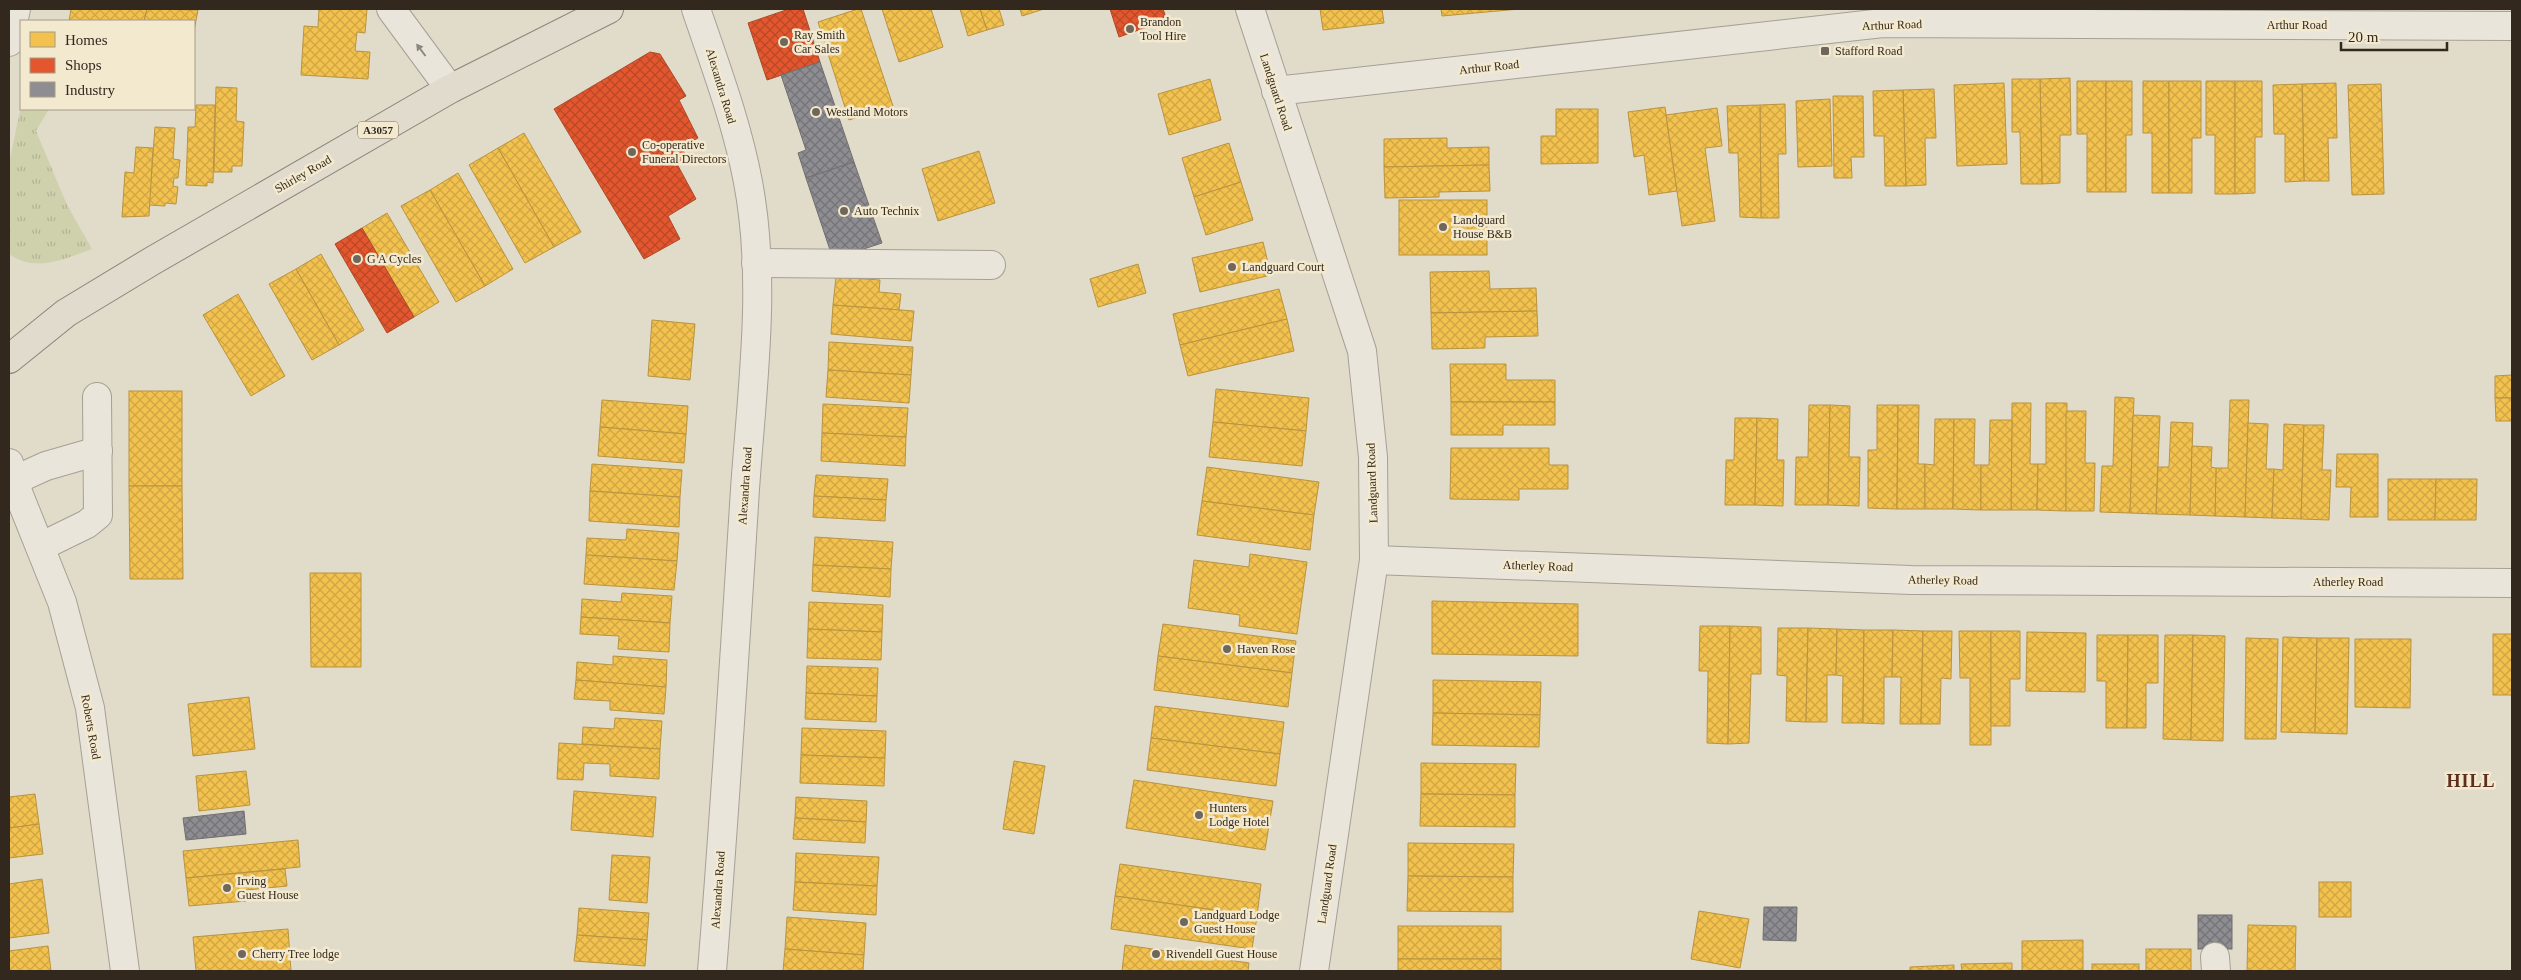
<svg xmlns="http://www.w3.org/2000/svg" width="2521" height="980" font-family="'Times New Roman',serif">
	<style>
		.grass { fill: url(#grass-tufts) }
		.homes { fill: url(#homes-cross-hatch); stroke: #b9933f }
		.shops { fill: url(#shops-cross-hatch); stroke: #af4929 }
		.industry { fill: url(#industry-cross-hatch); stroke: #726f6f }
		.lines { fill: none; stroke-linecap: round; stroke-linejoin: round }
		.minor-casing { stroke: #a6a094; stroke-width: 30 }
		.major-casing { stroke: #8b857a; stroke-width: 30 }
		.minor { stroke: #e9e5db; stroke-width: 28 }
		.major { stroke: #e0dbcd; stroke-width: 28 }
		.oneway { fill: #8e867c }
		.poi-dot { fill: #70675a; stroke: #f3e9cf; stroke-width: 2 }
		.labels { text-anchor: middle; stroke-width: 5; stroke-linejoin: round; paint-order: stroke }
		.shield { fill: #f3e9cf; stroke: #6d6252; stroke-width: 1 }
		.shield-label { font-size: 11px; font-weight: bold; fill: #33281d }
		.poi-label { font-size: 12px; fill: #33281d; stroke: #f3e9cf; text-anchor: start }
		.street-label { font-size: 12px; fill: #33281d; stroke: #f3e9cf }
		.district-label { font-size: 18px; font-weight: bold; letter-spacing: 1px; fill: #5d2d1e; stroke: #f3e9cf }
	</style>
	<defs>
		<pattern id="grass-tufts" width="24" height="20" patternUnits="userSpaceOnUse" patternTransform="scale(1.25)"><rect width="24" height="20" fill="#cfd1ad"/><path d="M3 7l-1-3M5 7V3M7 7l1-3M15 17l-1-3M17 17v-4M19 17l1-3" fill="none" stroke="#b2b394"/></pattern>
		<pattern id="homes-cross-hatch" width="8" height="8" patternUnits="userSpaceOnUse" patternTransform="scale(1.25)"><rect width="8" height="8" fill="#f2c14e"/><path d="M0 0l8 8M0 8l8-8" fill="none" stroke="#d0a644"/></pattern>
		<pattern id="shops-cross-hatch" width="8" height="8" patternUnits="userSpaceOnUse" patternTransform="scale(1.25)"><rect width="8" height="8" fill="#e4572e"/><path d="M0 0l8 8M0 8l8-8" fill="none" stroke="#b94827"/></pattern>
		<pattern id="industry-cross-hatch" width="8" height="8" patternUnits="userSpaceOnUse" patternTransform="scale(1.25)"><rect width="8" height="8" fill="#8d8d92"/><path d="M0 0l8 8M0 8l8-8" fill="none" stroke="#747377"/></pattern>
	</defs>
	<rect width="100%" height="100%" fill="#e1dbca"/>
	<path class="grass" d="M21,106V109H49L36,131L67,205L92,249C64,259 35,273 9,254V164Z"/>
	<g class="homes">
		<path d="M71,9H147L144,21H69Z"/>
		<path d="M147,9L198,10L194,31V21H144Z"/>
		<path d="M319,9H367L365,33L357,32L355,51L370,52L368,79L301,75L304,26L318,27Z"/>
		<path d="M858,9H861L893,106L849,120L818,22Z"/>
		<path d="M882,9H931L943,47L899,62Z"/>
		<path d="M960,9H980L987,30L968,36Z"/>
		<path d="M980,9H999L1004,25L987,30Z"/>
		<path d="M1020,9H1044L1022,16Z"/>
		<path d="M1320,9H1382L1384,23L1323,30Z"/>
		<path d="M1441,9H1520L1442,16Z"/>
		<path d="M2070,78L2071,135H2060V183L2042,184L2040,79Z"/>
		<path d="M1210,79L1221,120L1169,135L1158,94Z"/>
		<path d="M2012,79H2040L2042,184H2021L2020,132H2012Z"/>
		<path d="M2077,81H2106V192H2087V134H2077Z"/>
		<path d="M2106,81H2132V135H2126V192H2106Z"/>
		<path d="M2143,81H2169V193H2152V133H2143Z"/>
		<path d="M2169,81H2201V138H2192V193H2169Z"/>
		<path d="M2206,81H2235V194H2215V135H2206Z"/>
		<path d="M2235,81H2262V137H2255V193L2235,194Z"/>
		<path d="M2004,83L2007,164L1957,166L1954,85Z"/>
		<path d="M2336,83L2337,138H2328L2329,181H2304L2302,84Z"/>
		<path d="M2302,84L2304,181L2285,182V134H2274L2273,85Z"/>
		<path d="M2381,84L2384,194L2352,195L2348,85Z"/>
		<path d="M216,87L237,88L236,121L244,122L242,166H232V172H214Z"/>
		<path d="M1934,89L1936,138H1925L1926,185L1906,186L1903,90Z"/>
		<path d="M1903,90L1906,186H1885L1884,136H1874L1873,91Z"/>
		<path d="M1833,96H1863L1864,157H1851L1852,178H1834Z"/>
		<path d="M1830,99L1832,166L1798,167L1796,101Z"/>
		<path d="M1785,104L1786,154H1778L1779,218H1761L1760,105Z"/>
		<path d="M196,105H215L213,183L207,182V186L186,185L188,127H195Z"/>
		<path d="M1760,105L1761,218L1740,217L1738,153H1729L1727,106Z"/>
		<path d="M1665,107L1677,191L1649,195L1644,155L1634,157L1628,112Z"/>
		<path d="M1717,108L1722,146L1705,148L1715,221L1682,226L1666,115Z"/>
		<path d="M1556,109H1598V163L1541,164V136H1556Z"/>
		<path d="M155,127L175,128L173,159L180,160L178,178H174L173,186L178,187L176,204L165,203V206L149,205Z"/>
		<path d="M524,133L581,232L554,247L498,148Z"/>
		<path d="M1447,138V148L1489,147V165L1384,167V139Z"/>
		<path d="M1229,143L1241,182L1194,197L1182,158Z"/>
		<path d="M136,147L153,148L149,216L122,217L125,172L134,173Z"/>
		<path d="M498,148L554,247L525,263L469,165Z"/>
		<path d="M979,151L995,203L938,221L922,169Z"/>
		<path d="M1489,165L1490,191L1439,192V197L1385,198L1384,167Z"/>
		<path d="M458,173L513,269L485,286L430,190Z"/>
		<path d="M1241,182L1253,220L1206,235L1194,197Z"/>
		<path d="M430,190L485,286L456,302L401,206Z"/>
		<rect x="1399" y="200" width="88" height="55"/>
		<path d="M387,213L439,302L414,317L362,228Z"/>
		<path d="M1263,242L1271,275L1200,292L1192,258Z"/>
		<path d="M321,254L364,330L339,345L296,269Z"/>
		<path d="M1138,264L1146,293L1098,307L1090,279Z"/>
		<path d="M296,269L339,345L312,360L269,284Z"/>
		<path d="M1489,271L1490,289L1536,288L1537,311L1431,313L1430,272Z"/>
		<path d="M836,277L880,280L879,292L901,294L899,310L833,305Z"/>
		<path d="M1279,289L1287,319L1180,345L1173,314Z"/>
		<path d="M238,294L285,376L251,396L203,315Z"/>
		<path d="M833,305L914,311L911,341L831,334Z"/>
		<path d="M1537,311L1538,336L1485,337V348L1432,349L1431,313Z"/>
		<path d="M1287,319L1294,351L1188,376L1180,345Z"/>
		<path d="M652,320L695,324L690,380L648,376Z"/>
		<path d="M829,342L913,347L911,375L828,370Z"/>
		<path d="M1450,364H1506V380H1555V402H1451Z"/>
		<path d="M828,370L911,375L909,403L826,397Z"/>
		<path d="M2512,375V398H2495V376Z"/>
		<path d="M1216,389L1309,398L1306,431L1213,422Z"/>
		<rect x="129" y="391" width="53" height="95"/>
		<path d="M2115,397L2134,398L2130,513L2100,512L2102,466H2113Z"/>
		<path d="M2495,398H2512V421H2496Z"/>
		<path d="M602,400L688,406L686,434L600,427Z"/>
		<path d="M2230,400H2249L2245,517L2215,516L2216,468H2228Z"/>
		<path d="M1451,402H1555V425H1503V435H1451Z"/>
		<path d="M2012,403H2031L2030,464H2038L2037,510H2011Z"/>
		<path d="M2046,403H2067L2066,511L2037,510L2038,464H2046Z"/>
		<path d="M823,404L908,408L906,437L822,433Z"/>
		<path d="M1809,405H1830L1828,505H1795L1796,457H1808Z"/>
		<path d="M1830,405L1850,406L1849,457H1860L1859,506L1828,505Z"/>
		<path d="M1877,405H1898L1897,509L1868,508V450H1877Z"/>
		<path d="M1898,405H1919L1918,464H1925V509H1897Z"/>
		<path d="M2066,411H2086L2085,463H2095L2094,511H2066Z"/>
		<path d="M2133,415L2160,416L2156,514L2130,513Z"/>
		<path d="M1735,418H1757L1755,505H1725L1726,460H1734Z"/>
		<path d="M1757,418L1778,419L1777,460H1784L1783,506L1755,505Z"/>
		<path d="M1935,419H1954L1953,509H1925V464L1934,465Z"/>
		<path d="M1954,419H1975L1974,465H1981V510L1953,509Z"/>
		<path d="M1990,420H2012L2011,510H1981V465H1989Z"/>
		<path d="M1213,422L1306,431L1302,466L1209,457Z"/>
		<path d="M2171,422L2193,423L2190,515L2156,514L2158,467H2169Z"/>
		<path d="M2248,423L2268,424L2266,469H2274L2272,518L2245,517Z"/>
		<path d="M2284,424L2304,425L2301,519L2272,518L2274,469L2283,470Z"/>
		<path d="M2304,425H2324L2322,470H2331L2329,520L2301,519Z"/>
		<path d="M600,427L686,434L684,463L598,456Z"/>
		<path d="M822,433L906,437L905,466L821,461Z"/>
		<path d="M2192,446L2212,447L2211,467L2216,468L2215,516L2190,515Z"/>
		<path d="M1451,448H1549V465H1568V489H1519V500L1450,499Z"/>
		<path d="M2337,454H2378V517H2350L2351,487H2336Z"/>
		<path d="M592,464L682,470L680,497L590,491Z"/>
		<path d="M1207,467L1319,482L1314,515L1202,501Z"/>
		<path d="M816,475L888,479L886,500L814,496Z"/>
		<path d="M2388,479H2436L2435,520H2388Z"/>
		<path d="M2436,479H2477L2476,520H2435Z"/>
		<path d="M129,486H182L183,579H130Z"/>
		<path d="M590,491L680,497L679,527L589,521Z"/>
		<path d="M814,496L886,500L885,521L813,517Z"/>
		<path d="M1202,501L1314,515L1310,550L1197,535Z"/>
		<path d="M627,529L679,533L677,561L586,555L587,538L626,540Z"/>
		<path d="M815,537L893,542L891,569L813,565Z"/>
		<path d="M1250,554L1307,562L1297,634L1239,626L1240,615L1188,608L1194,560L1249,567Z"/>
		<path d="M586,555L677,561L674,590L584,584Z"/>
		<path d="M813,565L891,569L890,597L812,591Z"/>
		<path d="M310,573H361V667H311Z"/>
		<path d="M622,593L672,596L670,623L581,617L582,599L621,602Z"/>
		<path d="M1432,601L1578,604V656L1432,654Z"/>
		<path d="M809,602L883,605L882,632L808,629Z"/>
		<path d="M581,617L670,623L669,652L618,649L619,636L580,634Z"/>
		<path d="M1163,624L1296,641L1292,673L1158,656Z"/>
		<path d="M1700,626H1730L1728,744L1707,743L1708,671H1699Z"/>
		<path d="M1730,626L1761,627V674H1751L1749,743L1728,744Z"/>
		<path d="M1778,628H1808L1806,722L1786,721L1787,676L1777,675Z"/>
		<path d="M1808,628L1837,629L1836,675H1827V722H1806Z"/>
		<path d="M808,629L882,632L881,660L807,658Z"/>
		<path d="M1837,629L1864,630L1863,723H1842L1843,676L1836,675Z"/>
		<path d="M1864,630H1893L1892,677H1884V724L1863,723Z"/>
		<path d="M1893,630L1923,631L1921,724H1900L1901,677H1892Z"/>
		<path d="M1923,631H1952L1951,679L1941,678L1940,724H1921Z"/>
		<path d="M1959,631H1991V745H1970V678H1960Z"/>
		<path d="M1991,631H2020V679H2010V726H1991Z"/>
		<path d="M2027,632L2086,633L2085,692L2026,691Z"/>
		<rect x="2493" y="634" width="19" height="61"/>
		<path d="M2097,635H2128L2127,728H2106V681H2097Z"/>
		<path d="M2128,635H2158V683H2146V728H2127Z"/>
		<path d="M2165,635H2193L2191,740L2163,739Z"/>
		<path d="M2193,635L2225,636L2223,741L2191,740Z"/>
		<path d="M2283,637L2317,638L2315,733L2281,732Z"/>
		<path d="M2246,638L2278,639L2276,739H2245Z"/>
		<path d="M2317,638H2349L2347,734L2315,733Z"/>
		<path d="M2355,639H2411L2410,708L2355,707Z"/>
		<path d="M613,656L667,660L666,687L576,680L577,662L613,665Z"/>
		<path d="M1158,656L1292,673L1288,707L1154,690Z"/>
		<path d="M807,666L878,668L877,696L806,693Z"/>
		<path d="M576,680L666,687L664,714L610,710V701L574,699Z"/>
		<path d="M1433,680L1541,682L1540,715L1433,713Z"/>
		<path d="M806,693L877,696L876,722L805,719Z"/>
		<path d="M249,697L255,749L193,756L188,704Z"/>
		<path d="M1155,706L1284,722L1280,754L1151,738Z"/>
		<path d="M1433,713L1540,715L1539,747L1432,745Z"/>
		<path d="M615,718L662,721L660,749L582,744L583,727L614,729Z"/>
		<path d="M802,728L886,731L885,758L801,755Z"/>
		<path d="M1151,738L1280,754L1276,786L1147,770Z"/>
		<path d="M559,743L660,749L659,779L610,776V764L584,763L583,780L557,779Z"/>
		<path d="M801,755L885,758L884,786L800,783Z"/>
		<path d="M1014,761L1045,766L1034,834L1003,829Z"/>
		<path d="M1421,763L1516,764L1515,795L1421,794Z"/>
		<path d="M246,771L250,805L199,811L196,776Z"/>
		<path d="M1134,780L1273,801L1265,850L1126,828Z"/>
		<path d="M574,791L656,797L653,837L571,830Z"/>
		<path d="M35,794L39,824L10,828L9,797Z"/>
		<path d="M1421,794L1515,795V827L1420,826Z"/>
		<path d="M796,797L867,801L866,822L795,818Z"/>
		<path d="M795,818L866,822L865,843L793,839Z"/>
		<path d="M39,824L43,854L9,858V828Z"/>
		<path d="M298,840L300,867L186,878L183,851Z"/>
		<path d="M1408,843L1514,844L1513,877L1408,876Z"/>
		<path d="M796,853L879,857L877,886L795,882Z"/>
		<path d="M612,855L650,857L647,903L609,900Z"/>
		<path d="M1120,864L1261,884L1257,916L1115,896Z"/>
		<path d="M285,869L287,886L246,890V901L189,906L186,878Z"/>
		<path d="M1408,876L1513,877V912L1407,911Z"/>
		<path d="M42,879L49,933L9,938V884Z"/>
		<path d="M795,882L877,886L876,915L793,910Z"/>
		<rect x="2319" y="882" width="32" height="35"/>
		<path d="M1115,896L1257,916L1252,949L1111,929Z"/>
		<path d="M579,908L649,913L647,940L577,935Z"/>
		<path d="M1699,911L1749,919L1740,968L1691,959Z"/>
		<path d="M787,917L866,923L864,955L785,949Z"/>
		<path d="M2248,925L2296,926L2295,971H2247Z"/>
		<rect x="1398" y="926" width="103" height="33"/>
		<path d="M288,929L291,971H196L193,937Z"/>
		<path d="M577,935L647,940L645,966L574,961Z"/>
		<path d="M2083,940V971H2022V941Z"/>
		<path d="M1125,945L1249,963L1248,971H1122Z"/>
		<path d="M48,946L51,971H9V951Z"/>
		<path d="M785,949L864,955L863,971H783Z"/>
		<rect x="2146" y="949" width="45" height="22"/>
		<rect x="1398" y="959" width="103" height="12"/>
		<path d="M2012,963V971H1962L1961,964Z"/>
		<rect x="2092" y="964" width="47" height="7"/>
		<path d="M1954,965V971H1910V967Z"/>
	</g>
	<g class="shops">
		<path d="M789,9H803L820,62L767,80L748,23Z"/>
		<path d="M1110,9H1163L1167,20L1119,37Z"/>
		<path d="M650,52L660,54L686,96L679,100L698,138L681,147L687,157L677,164L696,199L668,216L680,239L644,259L554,109Z"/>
		<path d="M362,228L414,317L387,333L335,244Z"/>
	</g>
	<g class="industry">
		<path d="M820,62L854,162L806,178L798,153L806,150L781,75Z"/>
		<path d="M854,162L882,243L833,259L806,178Z"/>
		<path d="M244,811L246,834L186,840L183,818Z"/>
		<path d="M1764,907H1797L1796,941L1763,940Z"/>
		<rect x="2198" y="915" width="34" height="34"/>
	</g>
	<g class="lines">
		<defs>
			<g id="minor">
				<path d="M391,9L450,89"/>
				<path d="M696,9C715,65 737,123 748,182C767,282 752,388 745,489C735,650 725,811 712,971"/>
				<path d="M1250,9L1362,351L1373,457L1374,560L1314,971"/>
				<path d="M9,42L16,9"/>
				<path d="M1276,91L1883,23L2512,26"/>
				<path d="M756,263L991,265"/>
				<path d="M9,463L19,495L62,602L90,708L125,971"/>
				<path d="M15,480L46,466L98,451"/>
				<path d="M40,547L87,524L98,515L97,397"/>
				<path d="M1374,560L1911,580L2512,583"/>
				<path d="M2215,957L2216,971"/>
			</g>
			<path id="major" d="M9,359L66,313L152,261L450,89L609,9"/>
		</defs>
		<use href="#minor" class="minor-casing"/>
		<use href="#major" class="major-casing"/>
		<use href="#minor" class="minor"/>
		<use href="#major" class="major"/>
	</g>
	<defs><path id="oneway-solid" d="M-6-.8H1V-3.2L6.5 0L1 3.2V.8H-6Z" transform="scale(1.25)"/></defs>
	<use class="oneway" href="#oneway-solid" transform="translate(421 50) rotate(-127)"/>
	<g class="poi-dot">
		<circle cx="1130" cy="29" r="5"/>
		<circle cx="784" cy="42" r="5"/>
		<rect x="1820" y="46" width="10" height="10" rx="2.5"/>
		<circle cx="816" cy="112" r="5"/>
		<circle cx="632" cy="152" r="5"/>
		<circle cx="844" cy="211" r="5"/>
		<circle cx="1443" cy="227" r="5"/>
		<circle cx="357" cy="259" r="5"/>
		<circle cx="1232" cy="267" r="5"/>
		<circle cx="1227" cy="649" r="5"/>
		<circle cx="1199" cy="815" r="5"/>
		<circle cx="227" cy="888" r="5"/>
		<circle cx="1184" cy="922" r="5"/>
		<circle cx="242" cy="954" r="5"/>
		<circle cx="1156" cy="954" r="5"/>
	</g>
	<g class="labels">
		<rect class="shield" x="358" y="121.5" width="40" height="17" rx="4"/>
		<g class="shield-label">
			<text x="378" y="134">A3057</text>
		</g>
		<g class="poi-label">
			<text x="1140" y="26">Brandon<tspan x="1140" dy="14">Tool Hire</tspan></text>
			<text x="794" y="39">Ray Smith<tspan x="794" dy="14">Car Sales</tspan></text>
			<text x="1835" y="55">Stafford Road</text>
			<text x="826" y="116">Westland Motors</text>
			<text x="642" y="149">Co-operative<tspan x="642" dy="14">Funeral Directors</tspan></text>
			<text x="854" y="215">Auto Technix</text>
			<text x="1453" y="224">Landguard<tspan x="1453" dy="14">House B&amp;B</tspan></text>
			<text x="367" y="263">G A Cycles</text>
			<text x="1242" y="271">Landguard Court</text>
			<text x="1237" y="653">Haven Rose</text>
			<text x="1209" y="812">Hunters<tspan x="1209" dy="14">Lodge Hotel</tspan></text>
			<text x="237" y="885">Irving<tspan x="237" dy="14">Guest House</tspan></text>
			<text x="1194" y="919">Landguard Lodge<tspan x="1194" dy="14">Guest House</tspan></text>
			<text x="252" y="958">Cherry Tree lodge</text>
			<text x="1166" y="958">Rivendell Guest House</text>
		</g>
		<g class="street-label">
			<text transform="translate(1892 25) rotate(-2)" y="4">Arthur Road</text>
			<text x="2297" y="29">Arthur Road</text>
			<text transform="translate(1489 67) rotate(-6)" y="4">Arthur Road</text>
			<text transform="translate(721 86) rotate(73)" y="4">Alexandra Road</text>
			<text transform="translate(1276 92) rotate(72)" y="4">Landguard Road</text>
			<text transform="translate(303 174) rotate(-30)" y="4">Shirley Road</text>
			<text transform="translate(1372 483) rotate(-92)" y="4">Landguard Road</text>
			<text transform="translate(745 486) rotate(-86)" y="4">Alexandra Road</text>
			<text transform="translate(1538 566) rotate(2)" y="4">Atherley Road</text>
			<text transform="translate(1943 580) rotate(1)" y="4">Atherley Road</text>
			<text x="2348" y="586">Atherley Road</text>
			<text transform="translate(91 727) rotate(80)" y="4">Roberts Road</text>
			<text transform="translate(1327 884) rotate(-82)" y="4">Landguard Road</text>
			<text transform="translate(718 890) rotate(-86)" y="4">Alexandra Road</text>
		</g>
		<g class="district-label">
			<text x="2471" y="787">HILL</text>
		</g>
	</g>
	<rect width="2521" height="980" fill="none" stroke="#33281d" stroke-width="20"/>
	<rect x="20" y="20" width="175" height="90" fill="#f3e9cf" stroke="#a69c88"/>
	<rect x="30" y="32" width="25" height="15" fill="#f2c14e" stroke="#a69c88"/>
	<text x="65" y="45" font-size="15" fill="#33281d">Homes</text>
	<rect x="30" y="58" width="25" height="15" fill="#e4572e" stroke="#a69c88"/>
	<text x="65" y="70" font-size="15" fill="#33281d">Shops</text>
	<rect x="30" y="82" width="25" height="15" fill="#8d8d92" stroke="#a69c88"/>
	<text x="65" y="95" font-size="15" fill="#33281d">Industry</text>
	<path d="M2341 42v8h106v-8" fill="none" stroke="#33281d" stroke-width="2.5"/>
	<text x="2348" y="42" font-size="15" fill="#33281d" stroke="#f3e9cf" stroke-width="4" paint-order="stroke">20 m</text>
</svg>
